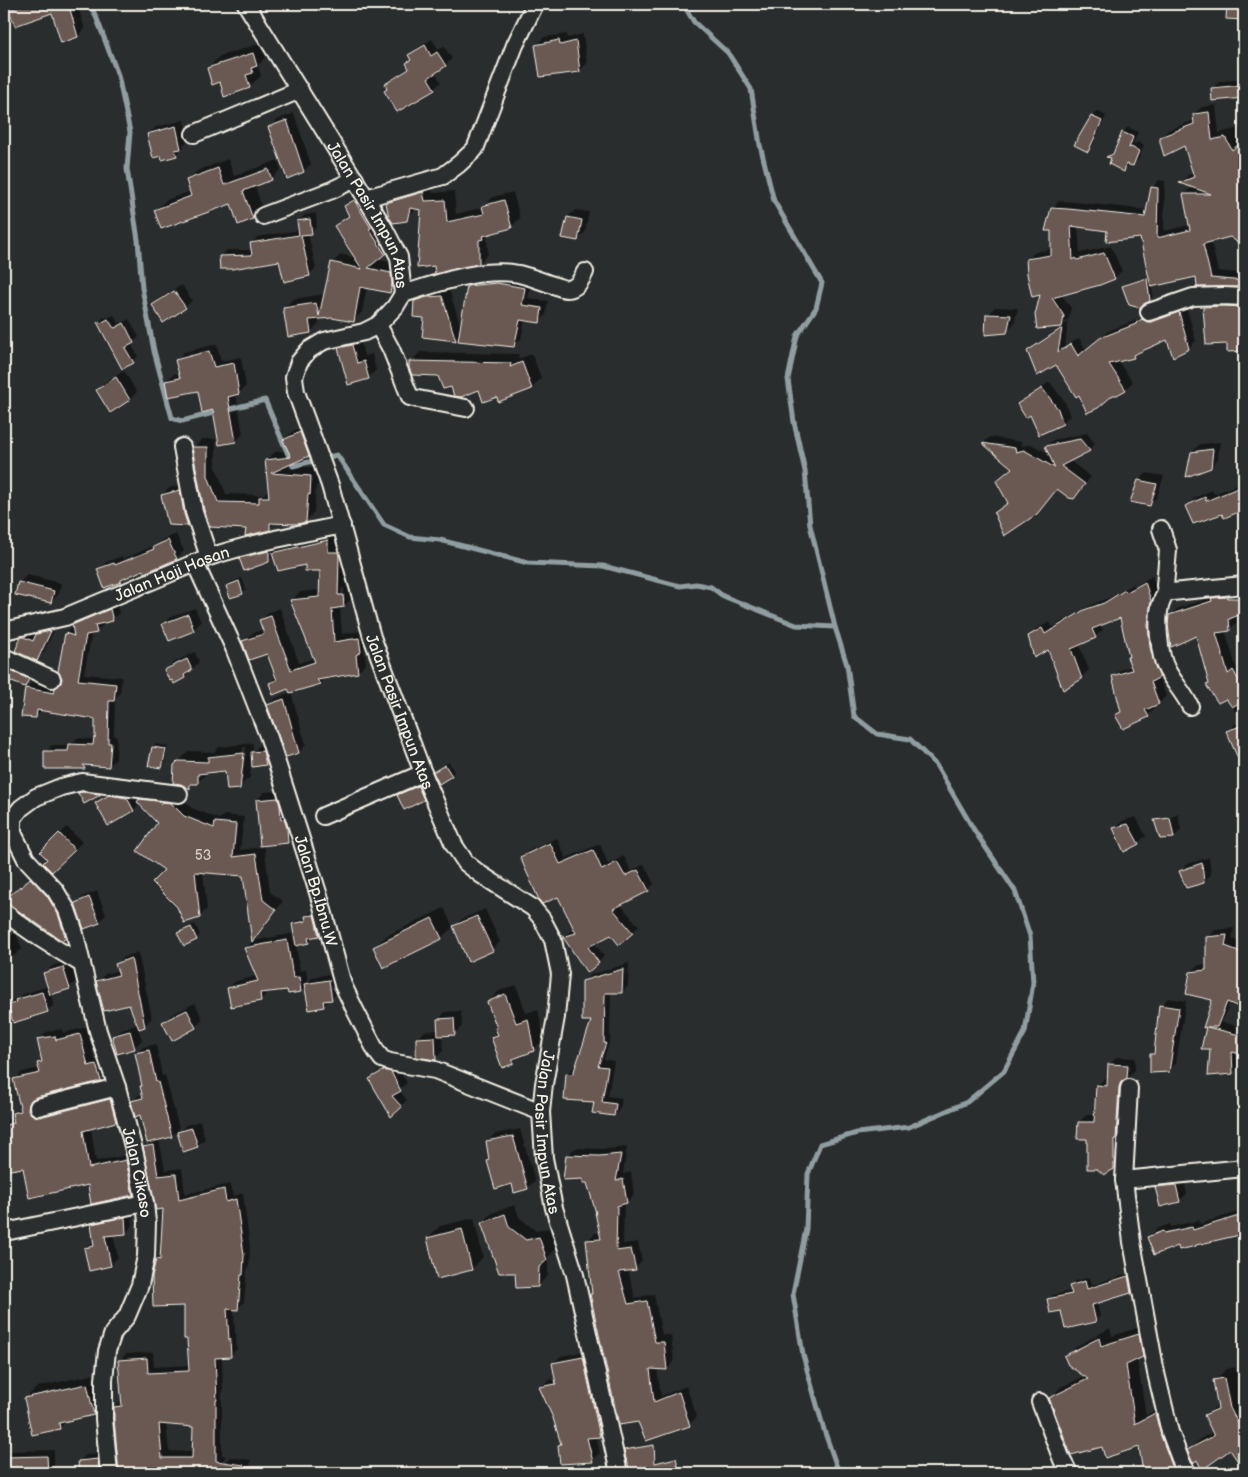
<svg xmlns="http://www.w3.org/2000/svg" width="1248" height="1477" font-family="'Balsamiq Sans',sans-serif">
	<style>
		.shadow { fill: #0007; fill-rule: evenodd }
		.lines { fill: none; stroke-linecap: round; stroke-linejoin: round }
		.stream { stroke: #909ea1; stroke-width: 5 }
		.building { fill: #6a5852; stroke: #f4f1e8; fill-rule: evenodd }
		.minor-casing { stroke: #f4f1e8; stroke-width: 20 }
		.minor { stroke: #2a2d2e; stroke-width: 16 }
		.labels { text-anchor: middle; stroke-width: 4; stroke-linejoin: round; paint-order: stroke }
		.number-label { font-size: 14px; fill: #d2cbc2 }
		.street-label { font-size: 16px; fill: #f4f1e8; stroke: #2a2d2e }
	</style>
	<rect width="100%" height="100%" fill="#2a2d2e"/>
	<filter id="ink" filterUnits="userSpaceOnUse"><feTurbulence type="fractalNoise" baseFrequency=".02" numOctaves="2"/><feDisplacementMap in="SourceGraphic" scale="10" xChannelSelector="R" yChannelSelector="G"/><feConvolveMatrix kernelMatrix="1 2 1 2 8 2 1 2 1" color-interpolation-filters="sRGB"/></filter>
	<g filter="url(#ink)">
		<g class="shadow">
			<path d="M16,4H77L85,29L78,36L53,11L10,10Z"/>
			<path d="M567,34V38L583,34L587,64L579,71L537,45L544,37Z"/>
			<path d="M432,39L439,50L444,46L452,59L445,65L435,72L441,82L434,89H389L386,85L393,78L410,67L408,63L412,59L410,55L417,48Z"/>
			<path d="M265,42L268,53L258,66L261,76L249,87L221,81L208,68L220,56Z"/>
			<path d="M1241,74H1244V121L1237,107L1236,97L1212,89L1220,81L1236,80Z"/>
			<path d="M1216,105L1219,133L1244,127V239L1238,241L1230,236L1211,241L1218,271L1239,273L1244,268V286H1198V275L1152,286L1153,296L1149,300L1123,286L1127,283L1150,276L1141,237L1109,230L1078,225L1080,253L1111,246L1122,271L1114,278L1061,294L1071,308L1069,318L1063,324L1064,325L1068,322L1065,347L1079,338L1086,350L1108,331L1142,318L1144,315L1186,306L1196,341L1189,348L1168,338L1139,351L1133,357L1118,361L1133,382L1125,389L1117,394L1079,393L1057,363L1028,351L1036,344L1063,326L1038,328L1042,293L1027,260L1035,252L1052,249V209L1059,201L1076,202L1148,210L1152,188L1159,180L1165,181L1164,231L1190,225L1184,194L1193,186L1181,182L1188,175L1194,173L1185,144L1161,137L1168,130L1195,120L1194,114L1202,107Z"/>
			<path d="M1097,111L1106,116L1093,145L1087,151L1092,116Z"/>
			<path d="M294,113L311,164L304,171L269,127L277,120Z"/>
			<path d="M184,120L188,141L183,145L184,147L176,155L148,134L156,127Z"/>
			<path d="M1128,127L1138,132L1133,144L1138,142L1144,145L1139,159L1133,165H1129L1124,170L1113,158L1108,156L1115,151L1123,132Z"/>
			<path d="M228,159L234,176L278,160L281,169L271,179L255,186L262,208L253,218L232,202L156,210L166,200L191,191L187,181L197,171Z"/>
			<path d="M431,184L433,193L454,191L456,214L484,207V206L493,197L513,192L520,218L511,227L487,234L488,254L479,263L423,209L416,208L415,210L406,219L388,203L396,194Z"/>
			<path d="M363,192L393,245L377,259L399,265L398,283L390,291L367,287L362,312L354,320L332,317L318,318L319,324L310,332L284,308L293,299L325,294L332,263L341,254L356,258L335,226L350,214L345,206L354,198Z"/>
			<path d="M575,210L589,212L585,232L577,240L568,217Z"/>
			<path d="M316,213L317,226L311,233H308L316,268L309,275L280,259L221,257L227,250H252L251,244L257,237L300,230L299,221L305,215Z"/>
			<path d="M475,280L532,281L528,298L548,301L546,315L539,322L525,320L521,339L514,346L460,335L456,339L423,336L426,317L415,302L423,294L435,290L449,289L461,327L468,287Z"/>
			<path d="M182,285L192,301L185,307L153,305L160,298Z"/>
			<path d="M1244,299V350H1228V343L1205,307L1212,300Z"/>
			<path d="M995,307L1018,308L1014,324L1006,331L988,315Z"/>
			<path d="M114,315L118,322L122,323L129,319L139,337L131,344L138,356L133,362L123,367L99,322L104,317L107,318Z"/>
			<path d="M360,338L364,356L372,354L376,370L368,378L340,348L347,341Z"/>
			<path d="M217,344L221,361L241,357L246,386L239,393L236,394L243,434L236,441L199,389L166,381L174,374L180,372L177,360L184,352Z"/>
			<path d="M420,352L519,354L518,359L532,354L541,378L532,388L498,396L480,389L452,385L439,374L410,362Z"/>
			<path d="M124,371L137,392L130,399L110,411L98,390L105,382Z"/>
			<path d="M1050,382L1065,402L1070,416L1062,423L1031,414L1018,405L1026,397Z"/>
			<path d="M1244,386V405L1239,404L1242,388Z"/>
			<path d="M309,424L317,446L308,455L285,465L319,468L318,485L316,487L314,512L306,521L276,522L269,529L211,526L194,448L202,439H216V467L226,494L263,495L269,489L266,460L275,452L289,450L284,440L293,431Z"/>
			<path d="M1087,433L1095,444L1089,450L1069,460L1091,477L1074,498L1058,488L1036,513H995L1009,502L997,481L1013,467L984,442L990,437L1021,442L1022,446L1031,444L1051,455L1046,446L1053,440Z"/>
			<path d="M1220,442L1218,459L1210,467L1192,452L1200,444Z"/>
			<path d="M1147,473L1164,476L1157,497L1149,505L1139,480Z"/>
			<path d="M1244,482V509L1224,517L1222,512L1187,506L1194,498L1212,490L1214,494Z"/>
			<path d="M187,483L195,518L188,525L169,524L162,495L169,488Z"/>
			<path d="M336,532L335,544H346L347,547L346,588L351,587L352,598L344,606L340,607L342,634L367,630L369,642L364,647L366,664L358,672L326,677L320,683L291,692L306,745L299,752L286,756L268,705L276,698L291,692L289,688L270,683L277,676L268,652L243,642L252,633L264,629L261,620L269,612L280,608L299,663L314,658L292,600L300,592L320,590L321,570L306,563L274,555L268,561L241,559L248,551L276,544V551L281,545ZM344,588L345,601H343L341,589Z"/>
			<path d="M176,534L184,551L177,558L143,568L125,576L121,581L99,569L106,562L122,556L123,559L160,543L162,540Z"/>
			<path d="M27,575L61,583L59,594L51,602L19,583Z"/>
			<path d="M1152,576L1158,593L1166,669L1159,677L1166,696L1159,703L1153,705L1155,708L1148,716L1117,715L1122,711L1113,677L1120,670L1132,666L1129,657L1130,656L1121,616L1100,624L1103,630L1095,637L1079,644L1089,670L1081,678L1048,648L1029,637L1036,629L1050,622L1052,627L1093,604L1113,596L1133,584L1134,586Z"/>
			<path d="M242,578L246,589L243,592L231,597L227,586L231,582Z"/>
			<path d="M1244,591V614L1236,615L1237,622L1229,630H1225L1236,667L1241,663L1243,666H1244V707L1235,711L1226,697L1210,683L1197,634L1170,615L1178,608L1215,596Z"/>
			<path d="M117,603L119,613L112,620L102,622L103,625L96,632L92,633L84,674L122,677L120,693L115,698L114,736L117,737L116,759L109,765L87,764L84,767H46V752L52,745H70L77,738L94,739L96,737V718L42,710L36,717L26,688L32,682L59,686L62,683L66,633L80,619Z"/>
			<path d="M195,608L201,622L193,630L164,624L171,617Z"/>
			<path d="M57,624L55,628L40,632V634L54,631L44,652L37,660L22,638L30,630H32L39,633L45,627Z"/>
			<path d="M195,652L199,662L185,677L174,682L166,670L173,663Z"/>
			<path d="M11,660L32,678L25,686L4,677V668Z"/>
			<path d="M1244,721V760L1241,762L1228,732L1235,724Z"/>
			<path d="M264,741L277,753L266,764L251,765L250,777L239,787L226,770L208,772L197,783H194L189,788L175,765L189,751L214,752L219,747L253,743V752ZM243,747H246L242,780H240Z"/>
			<path d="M156,744L168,746L165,763L161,767L153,748Z"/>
			<path d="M449,762L454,772L451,775L435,772Z"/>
			<path d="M425,780L431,792L423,799L398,795L406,788Z"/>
			<path d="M118,788L134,790L140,801L149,792L180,796L192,808L219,819L224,815L244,817L240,850L262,847L257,800L264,792L285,791L295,834L288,842L264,844L270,892L283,901L260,933L253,940L244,875L203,872L207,909L199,917L166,870L159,822L140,804L134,810L109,824L97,804L104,796Z"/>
			<path d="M83,790L101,791L85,802L80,793Z"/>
			<path d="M1178,814L1181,830L1174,837L1165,820Z"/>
			<path d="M1136,817L1146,836L1138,843L1115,829L1122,821Z"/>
			<path d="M67,827L82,842L52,871L48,859L41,852Z"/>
			<path d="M557,838L566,858L600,844L608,864L624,856L631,871L644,864L654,884L648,890L620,904L639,926L620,943L611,933L594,942L604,956L598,963L564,937L570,931L576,929L559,895L521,857L528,851Z"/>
			<path d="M1209,857L1211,875L1203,882L1180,871L1188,864Z"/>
			<path d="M37,873L71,931L65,938L12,894L27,881L28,882ZM57,908L66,934L62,930L55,909Z"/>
			<path d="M97,891L106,915L99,922L76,903L84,896Z"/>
			<path d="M444,908L453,927L441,938L374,947L386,936Z"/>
			<path d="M485,909L500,942L492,950L454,927L462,919Z"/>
			<path d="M317,912L322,931L319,934L311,936L312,939L308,942L296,944L300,971L306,970L308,982L313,977L336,973L339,991L323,1006L306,986L301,991L288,988L268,991L261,1000L228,988L236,981L257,976L246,948L253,941L295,933L293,925L296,921L307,919V917L310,913Z"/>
			<path d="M195,924L200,935L196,939L179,933L182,930Z"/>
			<path d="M1234,928L1232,939L1244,943V1008L1230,1002L1224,1018L1220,1022L1244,1027V1054L1239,1053L1240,1065L1232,1073L1212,1048H1203L1214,999L1191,972L1199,965L1207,964L1208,938L1215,930Z"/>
			<path d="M16,933L22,949L15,955L4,960V934L5,938Z"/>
			<path d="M138,952L152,1018L144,1026L138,1028L142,1040L134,1048L113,1037L121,1029L139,1024L130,1004L98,981L105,974L119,970L117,964L124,957Z"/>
			<path d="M71,960L77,980L69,988L50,993L54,1005L47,1011L4,1024V1003L19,998L23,994L49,986L45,973L52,966Z"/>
			<path d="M629,963L628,986L622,992H611L610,1037H611L604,1059L614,1061L608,1096L622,1098L620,1109L614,1115L595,1101L567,1073L574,1067L576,1068L592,1020L584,981L590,975Z"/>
			<path d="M516,985L526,1013L538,1009L544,1039L533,1050L520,1055L512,1063L492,1037L498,1031V1027L488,1002L499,991Z"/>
			<path d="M1168,998L1186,1001L1176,1063L1169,1071L1151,1055L1155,1050L1161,1006Z"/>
			<path d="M195,1003L203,1020L195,1027L164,1023L171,1015Z"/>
			<path d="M461,1011L462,1026L455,1034L442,1035L443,1051L435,1059L417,1038L425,1031L439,1030L438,1020L445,1012Z"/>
			<path d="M87,1027L95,1060L103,1057L107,1072L100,1080L35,1096V1102L117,1093L123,1114L115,1121L91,1128L96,1161L133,1154L140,1187L133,1194L24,1166L4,1170V1120L15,1118L14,1113L21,1106L15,1079L22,1072L40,1068L39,1063L42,1059L38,1040L46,1032L62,1029L63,1033Z"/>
			<path d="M4,1040L10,1058L4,1065Z"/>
			<path d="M156,1044L162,1076L165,1075L180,1132L186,1125L200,1121L205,1139L197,1146L184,1150L178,1130L172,1136L159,1139L165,1170L182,1168L185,1194L230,1184L233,1196L243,1193L250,1248L249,1267L247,1270L244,1302L238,1308H234L235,1333H236L237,1349L230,1356L222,1357L223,1392L222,1393V1455L226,1456L215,1473H120L115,1407L122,1400L120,1360L126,1354L153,1352L154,1367L190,1365L186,1305L157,1260L161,1255L165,1208L145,1147L151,1141L141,1114L133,1101L140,1094L143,1093L141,1087L143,1084L136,1054L143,1047ZM166,1423L195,1426L193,1452L169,1451Z"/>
			<path d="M1117,1057L1135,1058V1070L1126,1079L1121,1161L1113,1168L1088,1138L1079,1122L1086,1115H1096L1098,1085L1105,1078H1109V1065Z"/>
			<path d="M392,1064L397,1066L407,1083L399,1090L407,1100L401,1106L371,1079L378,1072Z"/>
			<path d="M520,1129L535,1181L527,1188L513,1183L491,1159L487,1141L495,1134Z"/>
			<path d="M627,1147L623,1174L631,1172L634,1195L627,1202L624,1203L623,1244L638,1242L642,1261L635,1269L628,1270L635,1298L654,1294L662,1335H671L674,1362L667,1369L657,1368L661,1396L686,1386L697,1417L689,1425L646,1439L591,1295L593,1293L587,1241L595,1233H601L588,1181L568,1155L575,1148L607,1149Z"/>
			<path d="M1183,1178L1187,1194L1179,1201L1156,1187L1164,1180Z"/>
			<path d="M515,1205L519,1217L536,1231L549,1228L556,1249L548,1257V1276L537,1286L516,1271L482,1223L492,1213Z"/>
			<path d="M1244,1210V1233L1197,1244L1149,1237L1156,1229L1170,1224L1171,1227L1199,1220L1200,1224Z"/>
			<path d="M132,1211L133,1225L126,1233L113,1234L118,1257L111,1265L90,1269L85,1249L94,1241L93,1225L100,1217Z"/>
			<path d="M474,1218L483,1257L472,1269L428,1238L440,1226Z"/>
			<path d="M1133,1272L1135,1287L1130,1292L1097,1302L1100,1316L1095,1321L1062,1310L1049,1300L1053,1295L1072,1291L1071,1286L1075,1281L1090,1277L1092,1285Z"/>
			<path d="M1149,1324L1153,1345L1142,1356L1137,1359L1146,1415L1166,1404L1186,1462L1174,1473H1144L1140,1445H1103L1050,1398L1061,1387L1085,1376L1066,1357L1077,1346L1110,1328L1112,1336Z"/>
			<path d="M590,1350L607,1429L599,1436H596L600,1453L592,1460L559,1445L562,1443L554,1417L541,1387L548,1380L556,1379L553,1363L561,1356Z"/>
			<path d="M1235,1367L1241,1397L1244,1403V1468L1231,1448L1198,1458L1189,1450L1200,1439L1213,1432L1206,1415L1219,1404L1215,1380L1226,1369Z"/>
			<path d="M99,1373L105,1403L93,1414L67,1420L60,1428L33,1434L25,1399L37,1387Z"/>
			<path d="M654,1449L660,1473H634L641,1471Z"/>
			<path d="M54,1450V1473H4V1451Z"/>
			<path d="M104,1453L108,1473H80L79,1462L86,1455Z"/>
			<path d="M231,1457L251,1460L249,1473H222L224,1464Z"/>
		</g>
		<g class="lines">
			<g class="stream">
				<path d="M90,4L97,19L118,75L130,132L127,169L138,240L142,288L154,351L172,418L182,421L265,400L293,466L337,455L384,525L410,537L440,540L528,563L603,566L680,586L696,584L711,587L723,596L796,625L835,627"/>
				<path d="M683,4L694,22L728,53L751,89L760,145L774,201L822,283L816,308L797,336L788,379L794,422L805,471L810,525L835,627L847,665L854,716L877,734L910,739L936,765L974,830L1015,891L1030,936L1033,983L1025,1032L1004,1071L967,1102L909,1127L857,1133L820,1144L808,1174L806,1229L793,1294L803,1355L824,1430L839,1473"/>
			</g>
		</g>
		<g class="building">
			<path d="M26,4H72V5L69,6L78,37L61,43L52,13L15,26L9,10Z"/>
			<path d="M1227,4H1244V20L1226,19Z"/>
			<path d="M559,40L560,45L576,41L580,72L540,77L535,45Z"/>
			<path d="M425,45L431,56L437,52L446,66L428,78L435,90L397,112L384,91L387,89L385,84L409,69L406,63L411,60L408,55Z"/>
			<path d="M253,53L257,66L251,68L253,73L246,75L250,88L224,97L220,82L212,85L207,68Z"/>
			<path d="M1244,85V98L1212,101L1211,88Z"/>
			<path d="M1209,112L1212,140L1225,137L1232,150L1238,145L1244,155V247L1230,237L1203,244L1211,278L1244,281V287H1197L1196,277L1151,287L1140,238L1106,242L1107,231L1071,226L1073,260L1076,258L1077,260L1104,253L1115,279L1100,285L1052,298L1064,316L1062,327L1037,329L1035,315L1040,295L1032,297L1027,274L1026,259L1051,255V231H1045L1051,208L1068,209L1145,217L1151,187L1158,188L1157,238L1190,230L1183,194H1211L1179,183L1194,177L1184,146L1164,156L1160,142V137L1194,124L1193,114Z"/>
			<path d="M1091,116L1102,121L1088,152L1074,145Z"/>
			<path d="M287,120L304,172L287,179L268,127Z"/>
			<path d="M176,126L181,149L175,150L177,156L162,160L161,156L153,158L147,134Z"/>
			<path d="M1122,132L1133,137L1129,148L1131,147L1139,151L1133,166L1126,164L1124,172L1109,164L1111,158L1106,157L1113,154Z"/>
			<path d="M218,168L224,185L268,169L272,180L243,191L253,219L238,225L231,204L161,229L154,210L191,196L186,180Z"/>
			<path d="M423,192L425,201L445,200L447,222L484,214L482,206L504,200L512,228L483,236L484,239L479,240V264L435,274L434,266L417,268L421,210L410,208L407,221L393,223L389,217L386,203Z"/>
			<path d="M354,200L371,228L369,229L385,254L368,268L391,273L392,284L390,293L360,287L354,322L332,318L309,320L311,333L288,337L283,308L316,303L319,316L331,262L362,269L334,226L349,216L344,206Z"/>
			<path d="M567,217L582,220L578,241L562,238Z"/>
			<path d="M310,219L312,234L301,235L310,276L284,282L279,261L232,269H220L219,256L252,255L250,243L299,235L297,221Z"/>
			<path d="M1147,278L1150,301L1142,305L1140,308L1129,305L1122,286Z"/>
			<path d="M497,283L525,288L522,305L542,308L540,323L520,320L514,347L458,341L467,286Z"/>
			<path d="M174,291L186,308L163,323L152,305Z"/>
			<path d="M442,296L456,341L422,337L424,318L413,317L414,301L427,297Z"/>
			<path d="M1223,306L1244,307V351L1227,352V344L1206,345L1203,307Z"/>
			<path d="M1179,312L1189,349L1173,357L1167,340L1133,355L1134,358L1109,364L1126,390L1117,395H1113L1098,408L1087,413L1079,395L1076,397L1056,365L1037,376L1027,351L1062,328L1058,352L1071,344L1078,356L1100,338L1136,324V323L1142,319L1147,322H1152Z"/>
			<path d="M986,314L1011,315L1007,333L985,335Z"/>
			<path d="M108,319L113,327L115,328L124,323L134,343L125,348L134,363L122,369L97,322L101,323Z"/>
			<path d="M352,345L357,363L364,361L369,379L348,385L338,348Z"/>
			<path d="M209,351L214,367L234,363L239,394L228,397L236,442L219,445L213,410L202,413L198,391L168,397L165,381L180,378L175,360Z"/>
			<path d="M409,361L511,363L510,367L522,362L532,389L498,402L497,397L483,402L479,390L461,397L454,396L451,387L443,389L438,376L412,375L409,368Z"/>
			<path d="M116,377L130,400L110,413L96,390Z"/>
			<path d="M1042,388L1058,409L1063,424L1039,435L1030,415L1026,418L1017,404Z"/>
			<path d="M300,432L309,456L271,473L311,476L310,495L308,494L306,522L297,524L270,523V530L245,536L246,529L210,527L204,510L192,447H208V476L218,502L259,503V497H269L265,460L291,457L283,440Z"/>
			<path d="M1080,439L1090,451L1061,466L1085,484L1074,499L1069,498L1057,489L1037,514L1004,536L994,513L1008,503L996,481L1012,468L982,443L1015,448L1016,452L1024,450L1055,468L1045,446Z"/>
			<path d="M1213,449L1211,468L1186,477L1191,452Z"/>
			<path d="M1138,480L1157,484L1150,506L1130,502Z"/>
			<path d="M1238,488L1244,499V510L1224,518L1222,514L1193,524L1185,506L1205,497L1206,501Z"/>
			<path d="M180,490L184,514L188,526L168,525L161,495Z"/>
			<path d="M168,540L177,559L144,573L143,570L121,580V582L104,588L97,569L114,563L115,565L154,549L153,547Z"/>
			<path d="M328,540V552H338L339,556L338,595H343L344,607L332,609L334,642L359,638L361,652L356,655L358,673L317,680L321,684L290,693L288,689L273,695L269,683L277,680L267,654L249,660L242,641L264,634L259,620L271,616L291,670L315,662L290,600L319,597L320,571H305V565L278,571L272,553Z"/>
			<path d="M269,551V562L244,571L239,558Z"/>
			<path d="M239,581L243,594L230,598L226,586Z"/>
			<path d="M18,582L54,591L51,603L15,595Z"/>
			<path d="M1145,582L1151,601L1148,625L1150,647L1155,666L1160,677L1151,682L1159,704L1145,710L1149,717L1123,729L1115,715L1121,712L1112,676L1132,670L1127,657H1129L1120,618L1092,629L1096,638L1071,649L1082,679L1063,690L1048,650L1034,658L1028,636L1042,628L1045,634L1084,610L1104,603L1125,590L1127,592Z"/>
			<path d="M1228,597V598H1244V613L1229,619L1230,631L1216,633L1228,674L1233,670L1244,690V700L1232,707L1226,699L1218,703L1206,685L1209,684L1196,636L1171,647L1168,625L1169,615L1212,601L1211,598Z"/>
			<path d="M110,609L113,621L95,625L97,633L86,635L78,680L116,684L114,701H109L108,743H111L109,767L83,765L85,769H44V751H68L69,744L93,745L94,737L95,738V719L37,710L36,718L21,717L25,688L54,693L55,688L61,683L62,678L58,671L65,633L74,636L72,625Z"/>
			<path d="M188,614L194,631L169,641L162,624Z"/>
			<path d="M51,631L37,661L15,651L21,637H24L33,641L36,634Z"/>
			<path d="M187,659L192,670L184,675L185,678L174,684L172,680L170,681L164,670Z"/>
			<path d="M4,668L29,679L25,687L4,679Z"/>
			<path d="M284,699L299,753L286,757L267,705Z"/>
			<path d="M1244,725V772L1226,731Z"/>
			<path d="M152,747L166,749L162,768L148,766Z"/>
			<path d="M263,751L266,765L252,767L251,752Z"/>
			<path d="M244,753L240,789L227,790L225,771L198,774V784H190V789L181,784L173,783L174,765L178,761L208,762V757Z"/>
			<path d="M445,765L452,776L439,784L433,772Z"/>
			<path d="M418,786L424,800L404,810L397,795Z"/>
			<path d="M83,792L100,794V795L84,804L78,793Z"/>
			<path d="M109,795L127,798L134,811L108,826L95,803Z"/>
			<path d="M278,798L280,806L281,820L284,819L287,828L288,843L260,846L256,800Z"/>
			<path d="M139,799L158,801L160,804L162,802L171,803L184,816L214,828L215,822L236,824L233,857L256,854L263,900L276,910L252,942L243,876L195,872L200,918L184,923L177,907L152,882L164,870L137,851L157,823L137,802Z"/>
			<path d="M1170,818L1174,838L1160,839L1154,820Z"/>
			<path d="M1128,824L1139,844L1124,852L1113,828Z"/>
			<path d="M59,833L75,850L52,872L43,863L47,859L40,852Z"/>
			<path d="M550,843L560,864L593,850L602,870L617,862L625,876L638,870L649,891L613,909L633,933L619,945L611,935L588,947L599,963L587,973L563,937L576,933L558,897L542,904L539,900L520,857Z"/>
			<path d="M1202,863L1204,883L1186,888L1179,871Z"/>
			<path d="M30,878L47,896L58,914L66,939L61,940L4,901L20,886L21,888Z"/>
			<path d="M89,897L100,923L84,929L75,903Z"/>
			<path d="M314,915L319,936L308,938L309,943L296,946L292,924L306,921L305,916Z"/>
			<path d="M477,916L493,951L468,962L453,926Z"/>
			<path d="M432,918L442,939L383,968L373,947Z"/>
			<path d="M191,927L197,940L184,946L177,933Z"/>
			<path d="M1227,935L1225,946L1244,953V1009L1227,1002L1217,1027H1207L1244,1036V1055L1232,1052L1233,1074L1208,1076L1210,1049H1201L1206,1027L1203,1028L1212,1000L1186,994L1190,972L1206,970V937Z"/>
			<path d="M287,940L293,978L299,977L301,992L288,994L287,990L260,993L261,1001L231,1007L227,988L258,981L244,948Z"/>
			<path d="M131,958L145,1027L139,1029L129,1005L104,1011L96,981L119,975L115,964Z"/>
			<path d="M63,967L70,989L50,995L43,973Z"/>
			<path d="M623,969L622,993H605L604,1043H606L598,1066L608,1067L602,1102L616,1104L614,1116L592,1113L594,1102L564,1100L566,1073L573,1074L591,1021H582V981Z"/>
			<path d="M329,980L332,1000L323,1001L324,1007L309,1010L304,984Z"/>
			<path d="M42,992L48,1012L13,1023L8,1005L16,1003L15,1000Z"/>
			<path d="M505,994L516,1023L528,1019L534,1051L513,1059V1064L502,1068L491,1037L498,1035L495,1028H497L487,1002Z"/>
			<path d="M1159,1005L1179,1008L1169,1072L1150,1073V1054H1154Z"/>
			<path d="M187,1010L196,1028L172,1041L162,1022Z"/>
			<path d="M454,1018L455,1035L438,1036L437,1019Z"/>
			<path d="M130,1031L135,1049L117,1054L112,1036Z"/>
			<path d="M80,1034L88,1066L96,1064L101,1081L36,1097L31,1100L29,1104L28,1110L31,1114L35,1116L40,1117L110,1099L116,1122L83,1131L89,1168L126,1160L133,1195L91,1204L88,1185L29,1198L23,1168L4,1171V1125L14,1123L12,1113L21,1111L13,1079L40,1073L37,1063L42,1062L37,1039L55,1036L56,1040Z"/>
			<path d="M435,1037L436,1060L416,1057V1038Z"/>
			<path d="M149,1050L156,1082H158L172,1137L147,1143L140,1115L135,1117L131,1101L143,1098L140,1086H142L135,1053Z"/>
			<path d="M1108,1064L1128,1065L1127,1078L1121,1082L1119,1087L1116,1139H1114V1169L1104,1175L1097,1169H1087V1139H1077L1078,1122H1094L1096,1085L1107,1086Z"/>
			<path d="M384,1070L391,1072L401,1091L392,1096L402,1107L391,1117L369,1079Z"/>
			<path d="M192,1128L198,1147L183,1152L177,1132Z"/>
			<path d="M513,1136L528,1189L514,1193L512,1184L495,1189L487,1161L489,1160L486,1141Z"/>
			<path d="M153,1145L158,1176L176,1174L179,1200L224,1189L226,1202L236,1199L244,1255L243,1275H241L238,1310L227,1309L229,1340L230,1339L231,1357L215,1358L217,1400H216V1461L244,1465V1473H212L197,1472V1473H119L114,1419V1407L122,1406L118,1360L147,1358L148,1373L189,1371L187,1339H184V1306L153,1307L152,1276L156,1259L160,1260L163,1209L156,1210L143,1147ZM159,1424L193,1427L192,1458H162Z"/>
			<path d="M621,1154L616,1181L623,1179L627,1203L617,1206L616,1251L631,1249L636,1270L619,1272L628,1304L647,1301L655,1342H664L667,1370L650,1369L654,1402L679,1392L690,1426L646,1441L638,1422L619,1425L590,1294H592L586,1240L601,1239L595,1213H596L587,1183H583V1179L563,1180L566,1155L599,1156Z"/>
			<path d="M1176,1185L1180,1202L1160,1207L1155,1187Z"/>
			<path d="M505,1214L509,1227L526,1240L539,1237L547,1260L539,1267L538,1287L516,1288L515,1273H499L481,1223Z"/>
			<path d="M1242,1215L1244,1234L1196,1245V1246L1179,1250L1178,1246L1154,1255L1147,1237L1163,1231L1164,1233L1192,1227L1193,1230Z"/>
			<path d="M125,1217L126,1234L105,1236L111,1266L89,1271L84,1248L94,1246L91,1224Z"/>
			<path d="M462,1229L472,1270L437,1279L427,1238Z"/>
			<path d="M1128,1276L1131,1293L1092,1305L1096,1322L1065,1329L1061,1311L1050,1313L1047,1299L1072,1294L1069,1286L1085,1281L1087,1289Z"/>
			<path d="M1139,1334L1143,1357L1126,1365L1135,1424L1155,1413L1161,1436L1173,1468L1176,1473H1143L1139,1447L1105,1458L1102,1447L1071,1455L1049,1398L1088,1379L1068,1365L1064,1356L1099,1338L1101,1346Z"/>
			<path d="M583,1357L600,1437L587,1438L593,1462L560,1464L558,1445L561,1444L553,1418L539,1387L556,1384L552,1363Z"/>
			<path d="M1224,1378L1230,1408L1244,1435V1470L1230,1450L1202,1470L1197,1460L1193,1463L1187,1450L1214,1436L1204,1415L1218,1409L1213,1380Z"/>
			<path d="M87,1384L94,1415L59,1423L60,1429L32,1435L24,1398Z"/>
			<path d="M654,1445L655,1463L676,1458L680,1473H629L628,1463H627L624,1450Z"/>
			<path d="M47,1456L48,1473H6V1457Z"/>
			<path d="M98,1459L99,1473H79L78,1461Z"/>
		</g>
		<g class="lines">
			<defs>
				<g id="minor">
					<path id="s1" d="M246,4L366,198L384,228L399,257L403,294L395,307L378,325L364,332L324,341L309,350L299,362L294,377L296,392L330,485L372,637L423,773L454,845L466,863L480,874L533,908L542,919L553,940L560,974L556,1017L544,1084L541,1112L544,1158L554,1208L575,1275L619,1473"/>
					<path d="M194,134L300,90"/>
					<path d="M366,198L443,176L459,164L475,149L515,45L535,4"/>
					<path d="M263,216L332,190L355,179"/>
					<path d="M403,294C439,283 480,267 519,274C531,277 544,282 556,286C559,287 563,289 567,289C577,289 581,280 585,272"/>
					<path d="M1149,312L1193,297L1223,296L1244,297"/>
					<path d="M378,325L391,349L410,397L418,399L466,408"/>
					<path d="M182,447L194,512L209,557"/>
					<path d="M1161,529L1168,550L1165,586L1168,591L1172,592L1244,585"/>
					<path id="s2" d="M195,563L234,648L269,738L320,899L343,985L356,1012L376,1051L382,1059L390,1062L435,1070L541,1112"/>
					<path d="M1168,591C1166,594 1163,597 1162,601C1155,615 1159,656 1167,670C1174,683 1184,693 1190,706"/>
					<path id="s3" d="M4,631L65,617L209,557C252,543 298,534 342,525"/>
					<path d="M4,657L52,679"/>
					<path d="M323,816L423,773"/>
					<path id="s4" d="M4,912C29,932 54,948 82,964L98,1031L117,1087L135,1154L145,1203L147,1222L146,1256L140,1285L127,1316L113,1333L107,1351L104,1380V1419L109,1473"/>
					<path d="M82,964L74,930L67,910L55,890L26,859L13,833V818L21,808L36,797L61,787L82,782L179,794"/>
					<path d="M1129,1088L1124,1180L1132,1242L1156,1373L1170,1432L1182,1464L1188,1473"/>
					<path d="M38,1107L117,1087"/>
					<path d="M1124,1180L1244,1168"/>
					<path d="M5,1232L145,1203"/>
					<path d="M1040,1402L1062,1460L1069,1473"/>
				</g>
			</defs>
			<use href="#minor" class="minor-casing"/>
			<use href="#minor" class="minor"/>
		</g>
	</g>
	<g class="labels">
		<g class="number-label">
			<text x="203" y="860">53</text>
		</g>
		<g class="street-label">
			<text dy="6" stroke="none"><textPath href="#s1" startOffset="245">Jalan Pasir Impun Atas</textPath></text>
			<text dy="6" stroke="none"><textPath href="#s3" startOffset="178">Jalan Haji Hasan</textPath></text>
			<text dy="6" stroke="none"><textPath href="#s1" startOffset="830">Jalan Pasir Impun Atas</textPath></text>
			<text dy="6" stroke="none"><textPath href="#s2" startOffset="350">Jalan Bp.Ibnu.W</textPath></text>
			<text dy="6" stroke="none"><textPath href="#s1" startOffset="1309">Jalan Pasir Impun Atas</textPath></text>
			<text dy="6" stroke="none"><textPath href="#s4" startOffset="310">Jalan Cikaso</textPath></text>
		</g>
	</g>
	<rect width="1248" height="1477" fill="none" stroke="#2a2d2e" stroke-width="20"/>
	<rect x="10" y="10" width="1228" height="1457" fill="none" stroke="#f4f1e8" stroke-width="2" filter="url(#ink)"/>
</svg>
